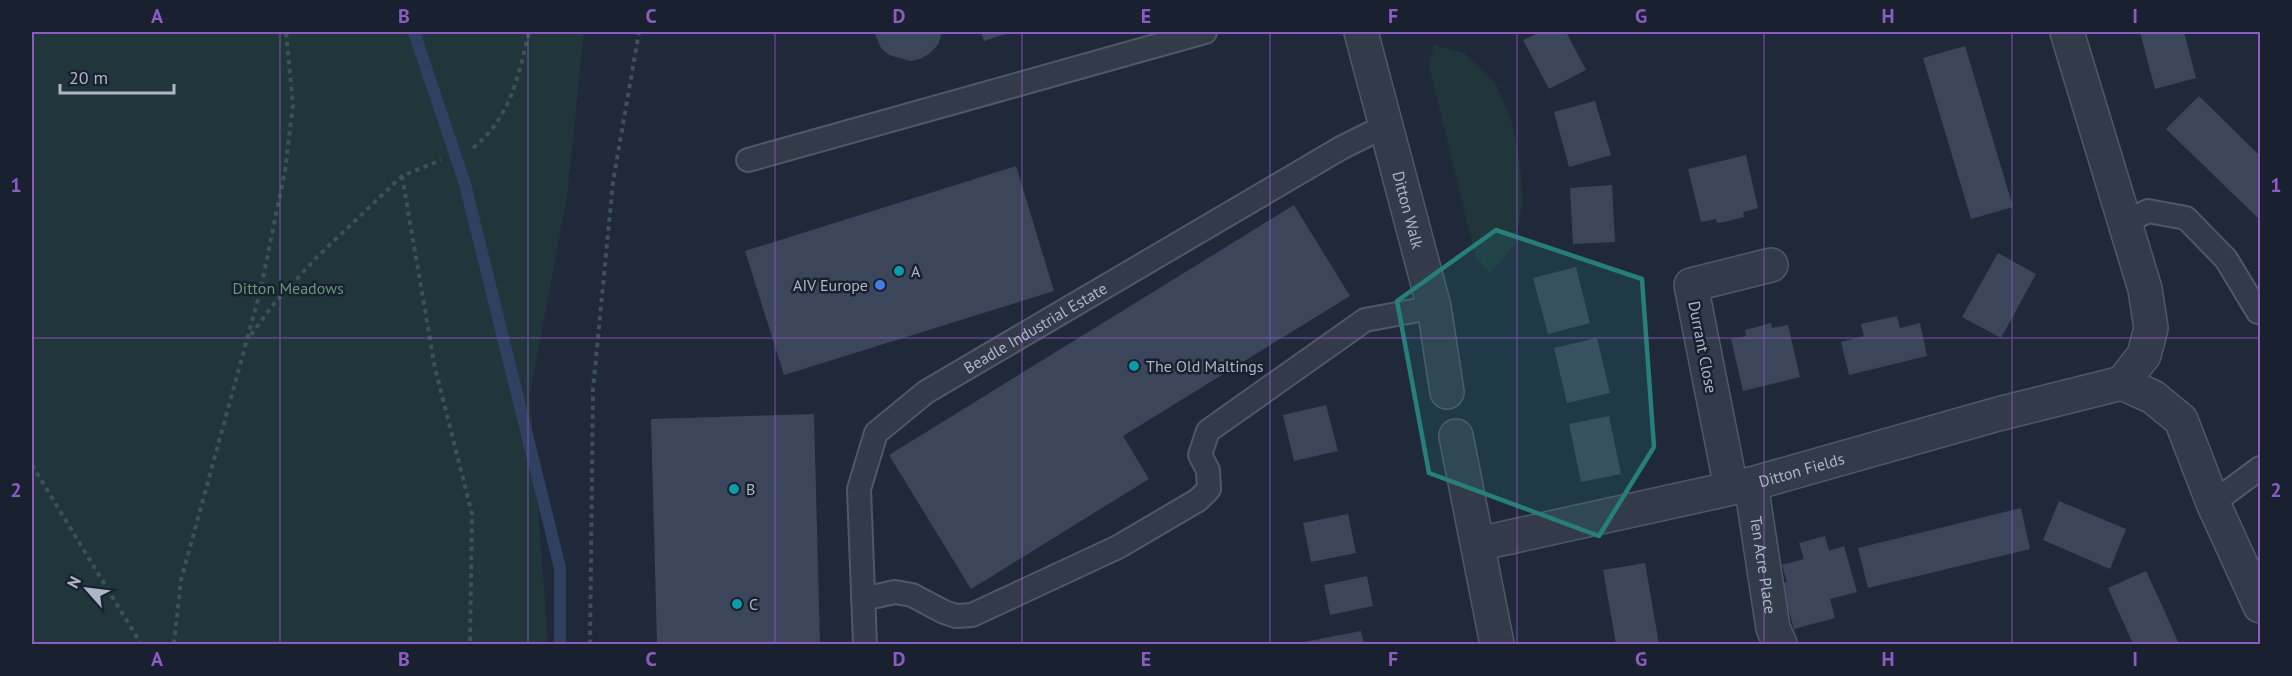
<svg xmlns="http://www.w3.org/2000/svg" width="2292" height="676" font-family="'PT Sans',sans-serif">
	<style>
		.green { fill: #21363b }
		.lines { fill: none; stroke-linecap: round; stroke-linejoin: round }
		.stream { stroke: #2f4061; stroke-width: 12 }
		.building { fill: #3b465b }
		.service-casing { stroke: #505868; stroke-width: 26 }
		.minor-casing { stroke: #505868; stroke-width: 36 }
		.path { stroke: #3c5255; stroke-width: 4; stroke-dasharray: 4.5 4.5; stroke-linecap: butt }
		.service { stroke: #333b4a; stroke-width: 22 }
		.minor { stroke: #333b4a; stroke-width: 33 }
		.marked { fill: #277f7b; fill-opacity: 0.2; stroke: #277f7b; stroke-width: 4.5; stroke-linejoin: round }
		.grid { fill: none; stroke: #8c5cc2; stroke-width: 1.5; stroke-opacity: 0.55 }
		.culture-dot { fill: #0f9aa8; stroke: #19202f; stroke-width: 2 }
		.shop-dot { fill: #3f7fe0; stroke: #19202f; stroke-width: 2 }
		.labels { text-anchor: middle; stroke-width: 5; stroke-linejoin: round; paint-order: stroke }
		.street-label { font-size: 16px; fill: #adb5c7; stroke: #19202f }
		.poi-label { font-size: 16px; fill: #adb5c7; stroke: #19202f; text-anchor: start }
		.park-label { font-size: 16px; fill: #639974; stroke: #19202f }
		.neatline { fill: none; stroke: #8c5cc2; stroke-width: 2 }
		.grid-label { font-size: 20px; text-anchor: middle; font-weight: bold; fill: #8c5cc2 }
	</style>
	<rect width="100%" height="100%" fill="#1f293a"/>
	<g class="green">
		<path d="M32,32H584L567,196L530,394L548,644H32Z"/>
		<path d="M1434,45L1464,53L1495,82L1511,120L1520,164L1523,201L1515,244L1490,273L1476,258L1429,66Z"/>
	</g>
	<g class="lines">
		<path class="stream" d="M414,32L465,184L560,568V644"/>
	</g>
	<g class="building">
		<path d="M874,32H942L938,45L929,54L920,59L910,61L889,55L881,48Z"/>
		<path d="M981,32H1012L984,41Z"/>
		<path d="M1541,32H1566L1586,70L1549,89L1523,40Z"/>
		<path d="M2140,32H2184L2196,78L2155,89Z"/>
		<path d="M1965,46L2013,207L1971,219L1923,58Z"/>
		<path d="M2199,96L2260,156V220L2166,129Z"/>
		<path d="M1595,101L1611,155L1569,167L1554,112Z"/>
		<path d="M1746,155L1758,208L1743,212L1744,217L1724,222L1717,223L1716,219L1701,222L1688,169Z"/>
		<path d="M1016,166L1054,291L784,375L745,251Z"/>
		<path d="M1612,185L1615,242L1573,244L1570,188Z"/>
		<path d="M1294,205L1350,296L1123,436L1149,479L971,589L889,455Z"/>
		<path d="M1998,253L2036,274L2001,338L1962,317Z"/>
		<path d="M1576,267L1590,323L1548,334L1533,278Z"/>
		<path d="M1897,316L1900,328L1920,323L1927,356L1849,375L1841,342L1864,336L1861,324Z"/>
		<path d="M1771,323L1772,328L1788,325L1800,377L1743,391L1731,339L1746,336L1745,330Z"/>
		<path d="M1597,338L1610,393L1567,403L1554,348Z"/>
		<path d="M1326,405L1338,451L1294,461L1283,415Z"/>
		<path d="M814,414L820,644H657L651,419Z"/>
		<path d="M1609,416L1621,474L1581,482L1569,424Z"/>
		<path d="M2059,501L2126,529L2110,569L2043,540Z"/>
		<path d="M2021,508L2030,549L1868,588L1858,548Z"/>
		<path d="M1348,514L1356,553L1311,562L1303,523Z"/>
		<path d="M1825,536L1829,551L1844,546L1857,592L1830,599L1835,618L1794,629L1781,583L1787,582L1782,565L1804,559L1799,543Z"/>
		<path d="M1645,563L1659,644H1616L1603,570Z"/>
		<path d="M2146,571L2164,610L2179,644H2133L2108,588Z"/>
		<path d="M1367,576L1373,606L1330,615L1324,585Z"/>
		<path d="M1361,631L1364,644H1299V643Z"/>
	</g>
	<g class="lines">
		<defs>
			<g id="service">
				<path d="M748,160L1205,32"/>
				<path d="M2124,223L2148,211L2186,218L2226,259L2258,312"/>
				<path d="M2213,503L2260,468"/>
				<path d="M863,599L895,592L912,595L944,612L956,616L972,615L1118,547L1198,500L1209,489L1208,470L1200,455L1208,431L1365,320L1434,307"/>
				<path id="s1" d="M865,644L859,489L876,433L926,392L1341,148L1387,125"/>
			</g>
			<g id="minor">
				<path id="s2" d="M1361,32L1434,307L1447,392"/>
				<path d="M2122,383L2153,397L2181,420L2213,503L2260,606"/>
				<path d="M1456,436L1497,644"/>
				<path id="s3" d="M1751,484L1773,628L1780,644"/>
				<path d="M1731,488L1691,285L1771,265"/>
				<path id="s4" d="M1478,544L1751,484L1998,414L2122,383L2144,355L2151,328L2145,289L2067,32"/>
			</g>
		</defs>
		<use href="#service" class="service-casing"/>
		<use href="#minor" class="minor-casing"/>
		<g class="path">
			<path d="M473,148C511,117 518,77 529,32"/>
			<path d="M402,176L435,368L472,514L470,644"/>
			<path d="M251,335L272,306L317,257L402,176L441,160"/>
			<path d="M32,465L141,644"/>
			<path d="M174,644L181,580L260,292L285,171L293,105L286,32"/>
			<path d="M590,644L593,389L613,182L639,32"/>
		</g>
		<use href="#service" class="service"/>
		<use href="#minor" class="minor"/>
	</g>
	<path class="marked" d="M1496,230L1642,279L1654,447L1599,536L1429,473L1397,301Z"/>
	<path class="grid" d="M280,32V644M528,32V644M775,32V644M1022,32V644M1270,32V644M1517,32V644M1764,32V644M2012,32V644M32,338H2260"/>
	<g class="culture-dot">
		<circle cx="899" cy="271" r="6"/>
		<circle cx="1134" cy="366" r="6"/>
		<circle cx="734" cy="489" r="6"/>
		<circle cx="737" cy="604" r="6"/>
	</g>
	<circle class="shop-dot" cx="880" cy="285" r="6"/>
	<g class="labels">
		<g class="street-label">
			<text dy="6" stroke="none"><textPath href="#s2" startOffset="184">Ditton Walk</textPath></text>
			<text dy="6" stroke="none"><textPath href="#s1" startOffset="405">Beadle Industrial Estate</textPath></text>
			<text transform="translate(1703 347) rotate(79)" y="6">Durrant Close</text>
			<text dy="6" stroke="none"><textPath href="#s4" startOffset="332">Ditton Fields</textPath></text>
			<text dy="6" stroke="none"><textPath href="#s3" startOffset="82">Ten Acre Place</textPath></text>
		</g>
		<g class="poi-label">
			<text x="911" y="277">A</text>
			<text x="868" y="291" text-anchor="end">AIV Europe</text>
			<text x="1146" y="372">The Old Maltings</text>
			<text x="746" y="495">B</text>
			<text x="749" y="610">C</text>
		</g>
		<g class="park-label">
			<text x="288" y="294">Ditton Meadows</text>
		</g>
	</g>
	<rect width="2292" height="676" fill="none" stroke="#19202f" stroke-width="66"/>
	<g transform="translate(87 589) rotate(298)" stroke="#19202f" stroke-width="4.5" paint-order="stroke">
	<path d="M0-4.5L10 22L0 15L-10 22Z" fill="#adb5c7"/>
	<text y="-9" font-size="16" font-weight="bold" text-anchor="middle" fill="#adb5c7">N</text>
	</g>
	<path d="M60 84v9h114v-9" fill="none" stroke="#adb5c7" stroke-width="3"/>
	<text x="69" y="84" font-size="18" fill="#adb5c7" stroke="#19202f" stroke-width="4.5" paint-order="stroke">20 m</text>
	<rect x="33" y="33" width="2226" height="610" class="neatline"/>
	<g class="grid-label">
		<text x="157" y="23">A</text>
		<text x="404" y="23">B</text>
		<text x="651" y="23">C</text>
		<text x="899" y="23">D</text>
		<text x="1146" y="23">E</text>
		<text x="1393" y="23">F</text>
		<text x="1641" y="23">G</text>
		<text x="1888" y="23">H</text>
		<text x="2135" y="23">I</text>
		<text x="16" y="192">1</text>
		<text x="2276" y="192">1</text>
		<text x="16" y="497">2</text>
		<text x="2276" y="497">2</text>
		<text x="157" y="666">A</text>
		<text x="404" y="666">B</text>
		<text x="651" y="666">C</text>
		<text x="899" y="666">D</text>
		<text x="1146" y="666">E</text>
		<text x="1393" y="666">F</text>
		<text x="1641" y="666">G</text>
		<text x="1888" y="666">H</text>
		<text x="2135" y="666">I</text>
	</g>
</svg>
